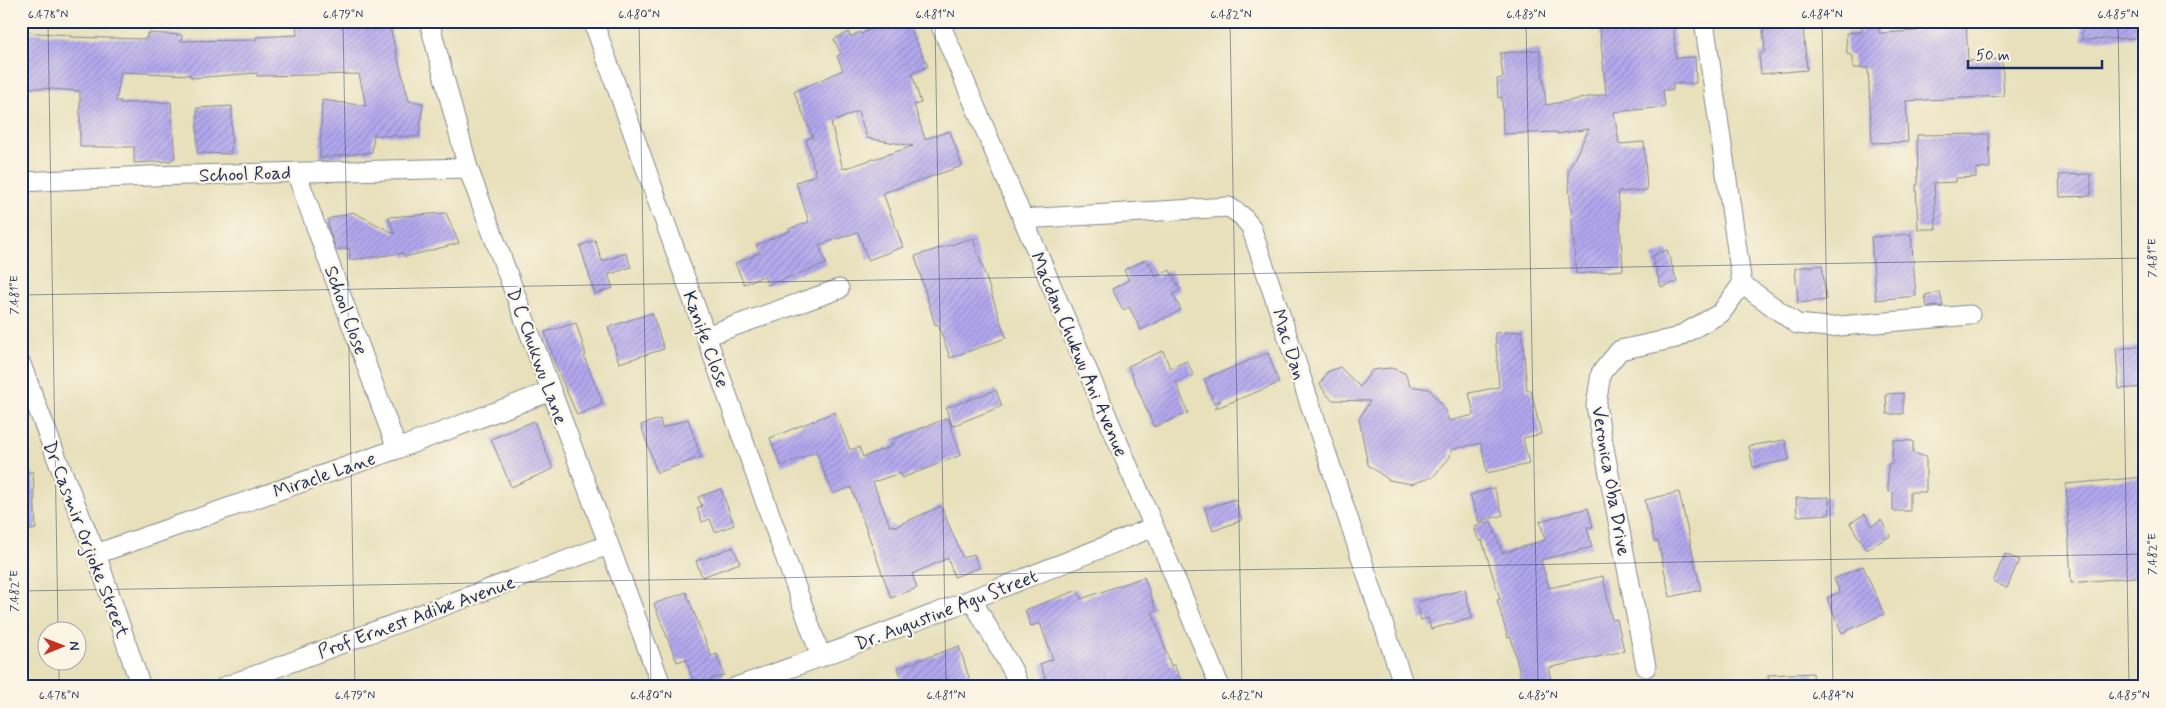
<svg xmlns="http://www.w3.org/2000/svg" width="2166" height="708" font-family="Mynerve,sans-serif">
	<style>
		.building { fill: url(#building-hatch); fill-rule: evenodd }
		.lines { fill: none; stroke-linecap: round; stroke-linejoin: round }
		.street-casing { stroke: #81888c; stroke-width: 21 }
		.street { stroke: #fff; stroke-width: 19 }
		.ticks { fill: none; stroke: #1b2f5e; stroke-width: 1; stroke-opacity: 0.45 }
		.labels { text-anchor: middle; stroke-width: 4.5; stroke-linejoin: round; paint-order: stroke }
		.street-label { font-size: 19px; fill: #1b2f5e; stroke: #fcf5e5 }
		.neatline { fill: none; stroke: #1b2f5e; stroke-width: 2 }
		.ticks-label { font-size: 12px; text-anchor: middle; fill: #1b2f5e }
	</style>
	<defs>
		<pattern id="building-hatch" width="6" height="6" patternUnits="userSpaceOnUse" patternTransform="scale(1.25)"><rect width="6" height="6" fill="#b3a8ee"/><path d="M-1 1l2-2M0 6l6-6M5 7l2-2" fill="none" stroke="#9189c4"/></pattern>
	</defs>
	<rect width="100%" height="100%" fill="#fcf5e5"/>
	<filter id="ink" filterUnits="userSpaceOnUse"><feTurbulence type="fractalNoise" baseFrequency=".02" numOctaves="2"/><feDisplacementMap in="SourceGraphic" scale="10" xChannelSelector="R" yChannelSelector="G"/><feConvolveMatrix kernelMatrix="1 2 1 2 8 2 1 2 1" color-interpolation-filters="sRGB"/></filter>
	<filter id="wash" filterUnits="userSpaceOnUse"><feTurbulence type="fractalNoise" baseFrequency=".0096" numOctaves="4" result="noise"/><feDisplacementMap in="SourceGraphic" scale="20" xChannelSelector="R" yChannelSelector="G"/><feGaussianBlur stdDeviation="1.12" result="paint"/><feColorMatrix in="noise" values="0 0 0 0 0 0 0 0 0 0 0 0 0 0 0 0 0 1.4 0 .05"/><feComposite in="paint" operator="in"/></filter>
	<g filter="url(#wash)">
		<rect width="100%" height="100%" fill="#e7e0bb"/>
		<g id="blocks">
			<g class="building">
				<path d="M887,21L892,29L907,22L928,66L912,74L921,103L914,105L925,139L950,131L962,166L883,193L903,247L868,260L858,232L819,245L826,264L767,285L764,276L744,284L735,263L760,253L756,245L790,231L789,229L809,222L796,182L816,175L806,139L813,137L794,92L843,70L837,56L841,54L834,39L849,32L850,37L860,32L861,34ZM858,111L867,138L913,146L843,169L831,123Z"/>
				<path d="M1599,21H1673L1676,58L1695,57L1696,83L1673,84V90H1663L1665,107L1614,112L1619,144L1644,142L1647,190L1618,192L1623,270L1576,274L1568,171L1589,129L1557,134V132L1503,134L1502,97L1498,98L1497,79L1503,78L1500,53L1540,50L1546,105L1606,94Z"/>
				<path d="M1917,21H1966L1968,61L2002,59L2004,96L1906,101L1908,142L1872,143L1868,68H1853V56L1847,54L1846,33L1862,32V27L1879,26V33L1918,31Z"/>
				<path d="M2082,21H2135V38L2082,40Z"/>
				<path d="M331,23L332,26L389,24L409,101L423,103L419,137L374,135L372,152L320,158L322,100L366,106L359,74L257,76V73L191,78V75L121,72L116,101H121V103L171,102L175,158L170,161L134,163V147H80V91L21,87V32L70,35V37L146,39L148,33L182,35L181,41L256,40V37L297,35L296,25Z"/>
				<path d="M1803,27L1807,70L1761,74L1759,55L1765,51L1763,30Z"/>
				<path d="M232,106L231,154L197,153V108Z"/>
				<path d="M1989,134L1990,168L1976,169V177L1956,178V182L1934,183L1936,229H1918L1916,185H1918L1917,135Z"/>
				<path d="M2091,174V196L2060,197L2059,175Z"/>
				<path d="M353,212L395,234L388,217L446,213L459,243L405,257L403,253L350,260L349,248L336,250L329,230L328,219Z"/>
				<path d="M1911,234L1916,296L1876,300L1871,237Z"/>
				<path d="M973,238L1006,338L950,358L938,324L935,325L915,256Z"/>
				<path d="M595,240L602,261L626,253L631,267L608,275L613,288L595,294L580,246Z"/>
				<path d="M1667,250L1677,282L1661,287L1652,256Z"/>
				<path d="M1147,259L1156,277L1170,270L1180,290L1173,294L1181,310L1141,330L1129,307L1123,310L1112,289L1129,280L1124,270Z"/>
				<path d="M1822,265L1826,300L1798,303L1795,268Z"/>
				<path d="M1940,292L1943,306L1927,307L1925,295Z"/>
				<path d="M652,313L664,349L619,363L608,327Z"/>
				<path d="M576,323L586,355L584,356L603,404L577,415L555,364L545,332Z"/>
				<path d="M1522,331L1527,391L1531,390L1541,434L1523,438L1529,464L1487,473L1481,443L1451,450L1450,457L1433,477L1411,484L1389,480L1368,465L1359,419L1370,401L1333,400L1326,394L1320,384L1327,372L1340,367L1360,387L1372,370L1391,368L1405,373L1410,386L1429,389L1443,406L1449,421L1474,415L1469,393L1499,387L1495,333Z"/>
				<path d="M2145,346V387L2119,389L2116,349Z"/>
				<path d="M1163,351L1170,368L1187,361L1193,375L1176,382L1188,413L1154,427L1128,366Z"/>
				<path d="M1268,353L1279,383L1214,409L1221,400L1214,403L1204,379Z"/>
				<path d="M996,390L1002,406L952,426L946,408Z"/>
				<path d="M1903,393V414H1887L1886,394Z"/>
				<path d="M835,412L850,450L859,447L863,457L890,447V445L894,444L893,439L948,418L961,455L902,478L900,473L873,482L890,526L894,525V527L941,506L963,558L974,554L979,568L954,577L948,558L912,574L917,588L891,598L851,487L833,494L816,452L781,466L770,438Z"/>
				<path d="M660,419L662,428L688,419L701,457L657,473L641,425Z"/>
				<path d="M534,421L553,469L511,487L491,439Z"/>
				<path d="M1785,440L1789,460L1753,467L1749,446Z"/>
				<path d="M1893,440L1913,441V453L1926,457V492H1910V511H1893V493L1888,491V464L1892,463Z"/>
				<path d="M33,472L36,529L21,532V473Z"/>
				<path d="M2145,477V576L2071,583L2066,484Z"/>
				<path d="M1494,488L1503,515L1479,522L1470,495Z"/>
				<path d="M721,489L734,525L715,532L710,519L702,522L697,508L702,506L698,497Z"/>
				<path d="M1679,492L1701,590L1670,597L1658,541H1654L1645,500Z"/>
				<path d="M1829,497L1830,514L1797,516L1796,498Z"/>
				<path d="M1235,499L1242,520L1213,531L1205,509Z"/>
				<path d="M1588,508L1593,527H1587L1592,547L1541,560L1549,588L1603,576L1612,620L1617,619L1624,651L1548,668L1553,687H1523L1511,637L1508,638L1497,600L1500,599L1482,540L1479,541L1474,527L1491,521L1502,553L1545,540L1540,521Z"/>
				<path d="M1865,514L1872,526L1881,520L1890,536L1866,550L1850,523Z"/>
				<path d="M733,547L740,563L702,577L696,561Z"/>
				<path d="M2005,554L2019,560L2007,588L1993,582Z"/>
				<path d="M1863,566L1884,614L1842,633L1827,598L1840,592L1834,579Z"/>
				<path d="M1144,577L1156,610L1152,611L1171,666L1174,665L1184,687H1049L1040,664L1053,659L1040,623L1031,626L1025,610L1078,590L1081,599Z"/>
				<path d="M1465,589L1472,618L1431,629L1428,618L1421,620L1417,602Z"/>
				<path d="M686,592L711,656L717,654L724,675L694,685L686,659L677,662L654,604Z"/>
				<path d="M959,646L972,687H904L898,668Z"/>
				<path d="M1813,673L1814,687H1769L1768,675Z"/>
			</g>
		</g>
	</g>
	<g filter="url(#ink)">
		<use href="#blocks" fill-opacity="0" stroke="#81888c" stroke-width="1"/>
		<g class="lines">
			<defs>
				<g id="street">
					<path d="M429,21L468,168L662,687"/>
					<path d="M593,21L821,657"/>
					<path d="M939,21L1154,527L1220,687"/>
					<path d="M296,172L397,449"/>
					<path d="M21,182L148,176L468,168"/>
					<path d="M1022,219L1229,207L1242,216L1251,227L1402,680L1401,687"/>
					<path d="M1742,284L1797,324L1828,327L1970,315"/>
					<path d="M706,336L839,289"/>
					<path d="M21,364L59,464L96,554L141,687"/>
					<path d="M96,554L397,449L551,391"/>
					<path d="M972,600L1013,671L1019,687"/>
					<path d="M1646,667L1596,406L1601,373L1620,350L1676,338L1721,313L1742,284L1704,21"/>
					<path d="M224,687L608,545"/>
					<path d="M736,687C877,638 1016,582 1154,527"/>
				</g>
			</defs>
			<use href="#street" class="street-casing"/>
			<use href="#street" class="street"/>
		</g>
	</g>
	<path class="ticks" d="M48,21L58,630M343,21L355,687M639,21L651,687M935,21L946,687M1230,21L1242,687M1526,21L1538,687M1822,21L1833,687M2118,21L2129,687M21,295L2145,258M21,591L2145,554M59,660V687"/>
	<g class="labels">
		<g class="street-label">
			<text transform="translate(245 173) rotate(-2)" y="7">School Road</text>
			<text transform="translate(347 310) rotate(70)" y="7">School Close</text>
			<text transform="translate(707 339) rotate(70)" y="7">Kanife Close</text>
			<text transform="translate(1290 344) rotate(72)" y="7">Mac Dan</text>
			<text transform="translate(1080 354) rotate(67)" y="7">Macdan Chukwu Ani Avenue</text>
			<text transform="translate(538 356) rotate(70)" y="7">D C Chukwu Lane</text>
			<text transform="translate(324 474) rotate(-19)" y="7">Miracle Lane</text>
			<text transform="translate(1612 481) rotate(80)" y="7">Veronica Oba Drive</text>
			<text transform="translate(87 539) rotate(69)" y="7">Dr Casmir Orjioke Street</text>
			<text transform="translate(946 609) rotate(-21)" y="7">Dr. Augustine Agu Street</text>
			<text transform="translate(416 616) rotate(-20)" y="7">Prof Ernest Adibe Avenue</text>
		</g>
	</g>
	<rect width="2166" height="708" fill="none" stroke="#fcf5e5" stroke-width="55"/>
	<g transform="translate(62 646) rotate(89)"><circle r="24" fill="#fcf5e5" stroke="#a2a6af"/>
	<path d="M0-4L9 19L0 12L-9 19Z" fill="#c8321e"/>
	<text y="-8" font-size="14" font-weight="bold" text-anchor="middle" fill="#1b2f5e">N</text>
	</g>
	<path d="M1968 60v8h134v-8" fill="none" stroke="#1b2f5e" stroke-width="2.5"/>
	<text x="1976" y="60" font-size="15" fill="#1b2f5e" stroke="#fcf5e5" stroke-width="4" paint-order="stroke">50 m</text>
	<rect x="28" y="28" width="2110" height="652" class="neatline"/>
	<g class="ticks-label">
		<text x="48" y="18">6.478°N</text>
		<text x="343" y="18">6.479°N</text>
		<text x="639" y="18">6.480°N</text>
		<text x="935" y="18">6.481°N</text>
		<text x="1231" y="18">6.482°N</text>
		<text x="1526" y="18">6.483°N</text>
		<text x="1822" y="18">6.484°N</text>
		<text x="2118" y="18">6.485°N</text>
		<text transform="translate(2152 258) rotate(-90)" y="4">7.481°E</text>
		<text transform="translate(14 295) rotate(-90)" y="4">7.481°E</text>
		<text transform="translate(2152 554) rotate(-90)" y="4">7.482°E</text>
		<text transform="translate(14 591) rotate(-90)" y="4">7.482°E</text>
		<text x="59" y="699">6.478°N</text>
		<text x="355" y="699">6.479°N</text>
		<text x="651" y="699">6.480°N</text>
		<text x="946" y="699">6.481°N</text>
		<text x="1242" y="699">6.482°N</text>
		<text x="1538" y="699">6.483°N</text>
		<text x="1833" y="699">6.484°N</text>
		<text x="2129" y="699">6.485°N</text>
	</g>
</svg>
